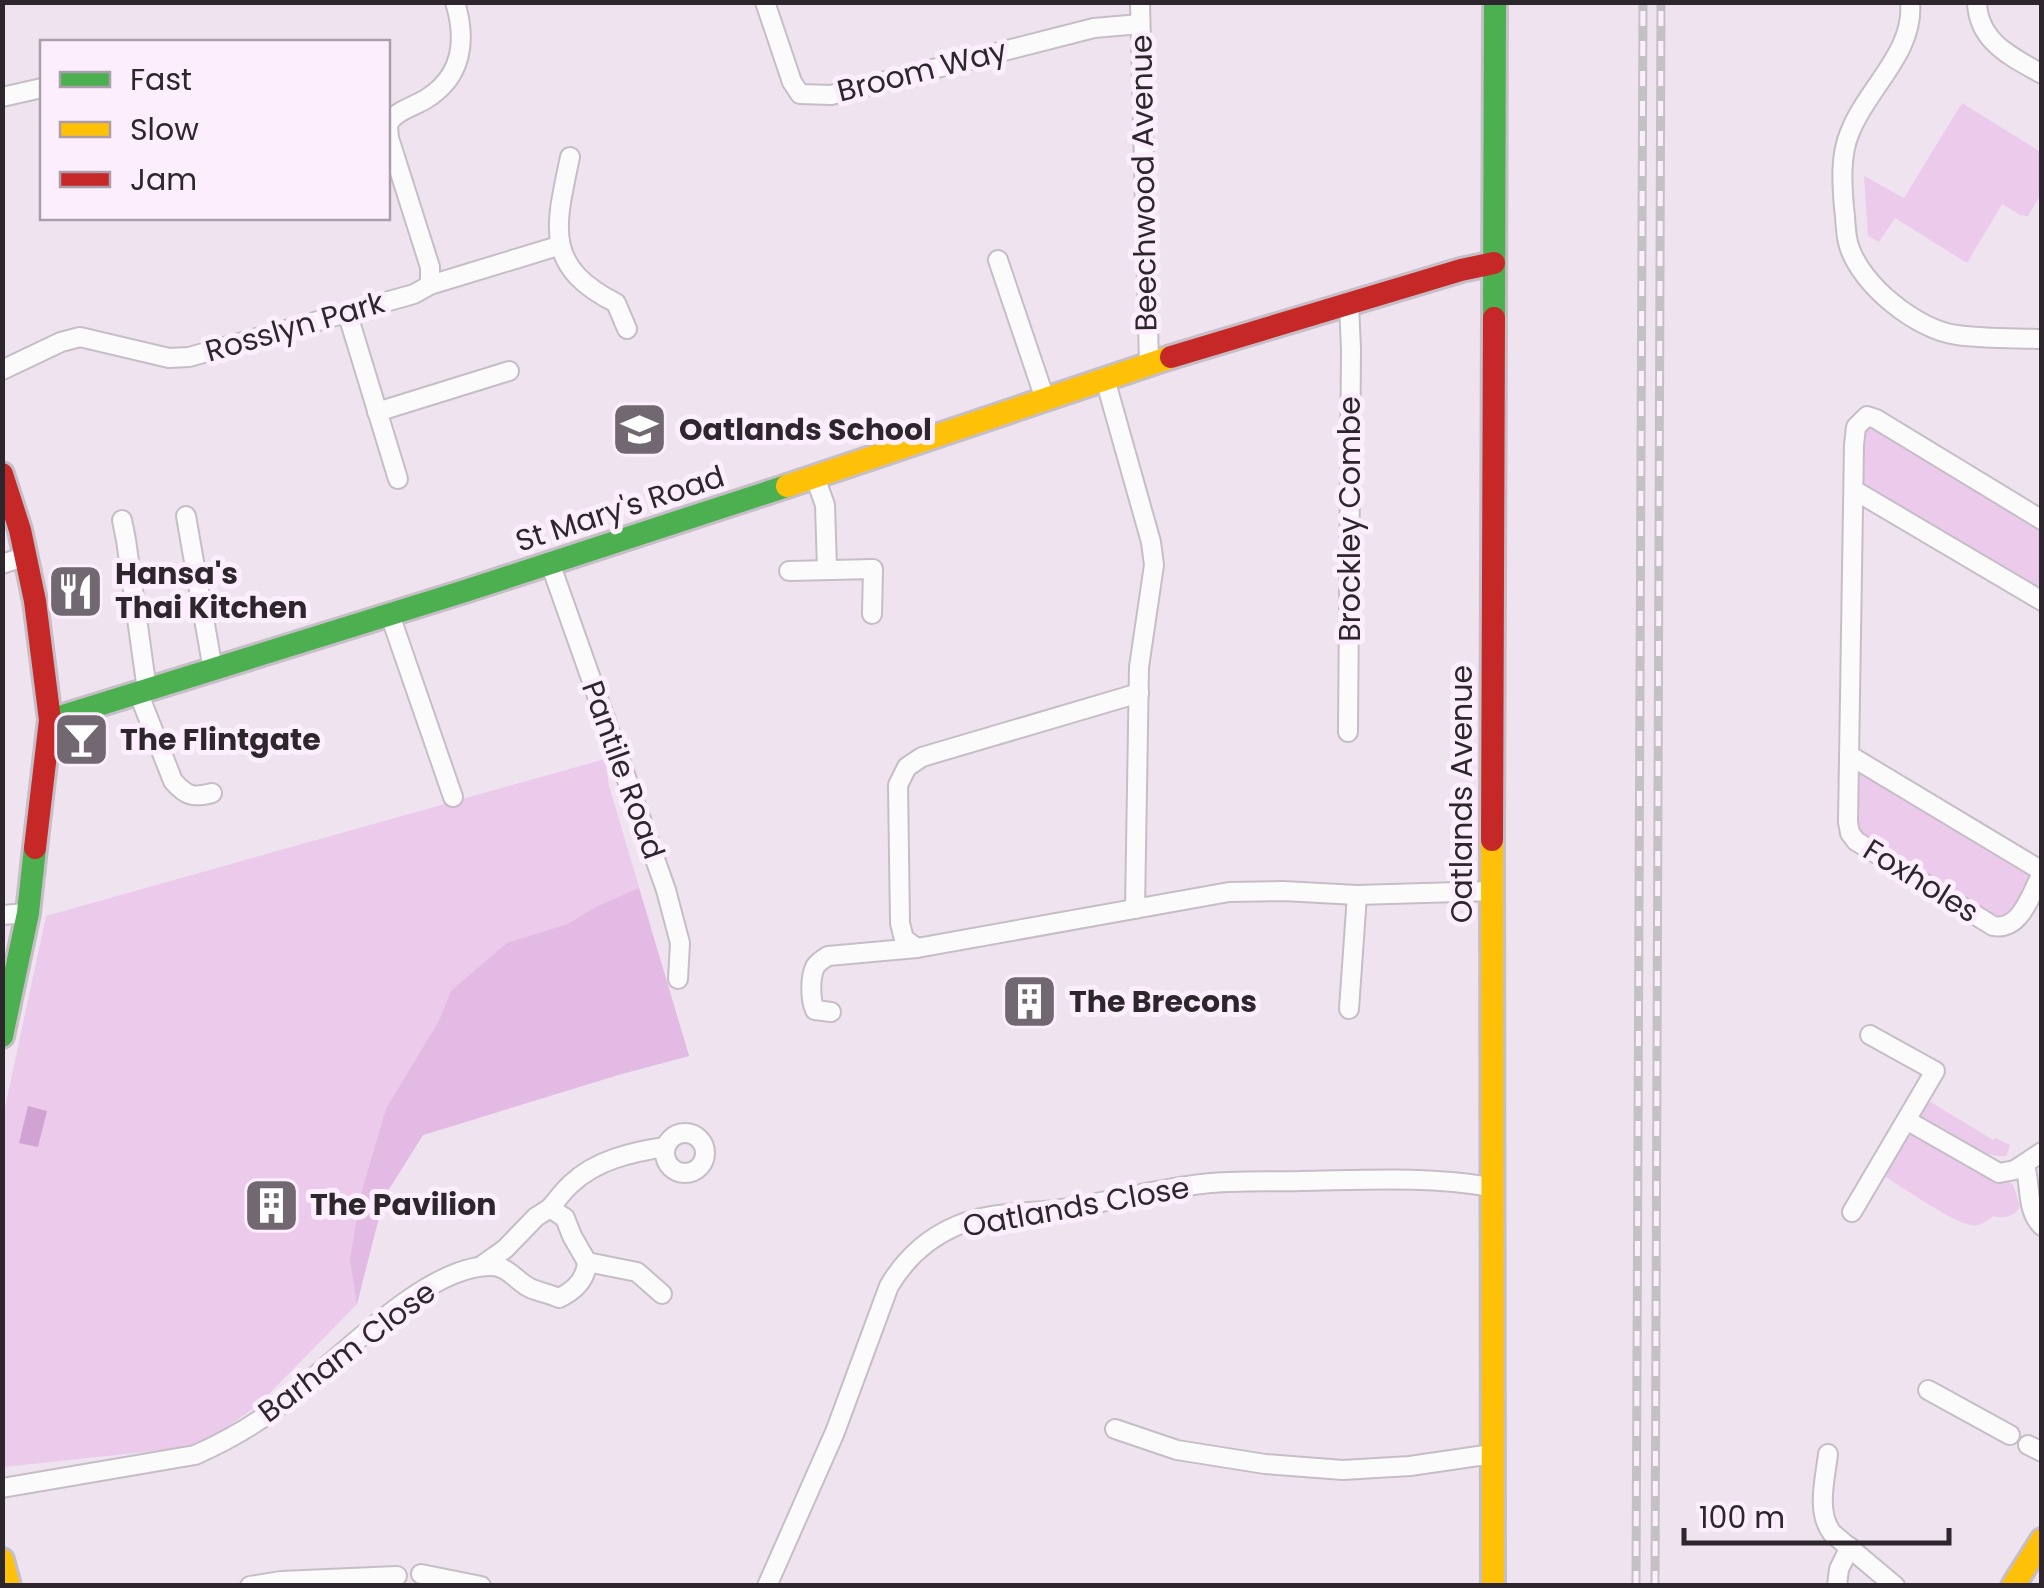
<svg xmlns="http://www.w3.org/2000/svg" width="2044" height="1588" font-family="Poppins,sans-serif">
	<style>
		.green { fill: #ebcaec }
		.forest { fill: #e2bae3 }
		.water { fill: #d1a3d3 }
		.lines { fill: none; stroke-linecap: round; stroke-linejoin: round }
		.street-casing { stroke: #c6bec6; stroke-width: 22 }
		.fast-casing { stroke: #c6bec6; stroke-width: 28 }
		.slow-casing { stroke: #c6bec6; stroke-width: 28 }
		.jam-casing { stroke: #c6bec6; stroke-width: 28 }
		.street { stroke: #fcfbfc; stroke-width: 18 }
		.fast { stroke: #4caf50; stroke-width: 22 }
		.slow { stroke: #ffc107; stroke-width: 22 }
		.jam { stroke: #c62828; stroke-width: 22 }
		.rail-casing { stroke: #c4c1c4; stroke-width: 9 }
		.rail { stroke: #fdeefd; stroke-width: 5; stroke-dasharray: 15; stroke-linecap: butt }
		.labels { text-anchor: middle; stroke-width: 10; stroke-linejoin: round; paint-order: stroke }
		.street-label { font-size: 30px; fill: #2d262d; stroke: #fdeefd }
		.poi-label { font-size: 30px; font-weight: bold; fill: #2d262d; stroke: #fdeefd; text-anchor: start }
	</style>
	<rect width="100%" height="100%" fill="#eee3ee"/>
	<g class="green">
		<path d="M1962,103L2041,152V194L2028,216L2020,215L2002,204L1967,263L1895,218L1879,242L1868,236L1864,176L1904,198Z"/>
		<path d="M1879,421L2041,518V591L1862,484L1863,430L1867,425Z"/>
		<path d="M605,759L609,786L689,1056L618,1075L423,1135L384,1197L357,1304L258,1405L220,1432L192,1447L3,1467V1117L46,916Z"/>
		<path d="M1860,770L2031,874L2033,881L2012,917L1997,918L1861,833L1857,825Z"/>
		<path d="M1921,1096L1993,1140L1995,1138L2010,1145L2006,1156C1983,1159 1927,1129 1913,1111Z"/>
		<path d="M1908,1121L1999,1173L2013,1185L2020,1206C2015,1217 2004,1219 1993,1216C1987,1221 1980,1227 1971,1225C1953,1223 1896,1183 1877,1171Z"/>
	</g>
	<path class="forest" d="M639,888L689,1056L618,1075L423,1135L384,1197L357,1304L350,1260L361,1194L386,1109L439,1021L451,991L507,943L568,924L596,907Z"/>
	<path class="water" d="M28,1106L47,1111L38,1147L19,1143Z"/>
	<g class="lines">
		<defs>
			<g id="street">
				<path d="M765,2L792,82L800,94L831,95L1094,28L1140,24"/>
				<path d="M1140,2L1149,364"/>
				<path d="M1910,2C1915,52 1867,88 1850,132C1840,155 1842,183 1844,208C1846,220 1845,234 1849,246C1861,285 1917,330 1957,335C1985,339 2014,338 2042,339"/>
				<path d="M1977,2C1978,42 2012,57 2042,74"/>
				<path d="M2,97L42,88"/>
				<path d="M388,124C395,111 413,107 426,99C462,77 467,41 455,2"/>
				<path d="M570,157C556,225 542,266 616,303L627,329"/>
				<path d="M998,260L1045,399"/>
				<path d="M430,285L558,246"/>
				<path d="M347,312L398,479"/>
				<path d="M2,370L61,342L80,337L169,358L189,357L414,294L430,285V267L389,138L388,127"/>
				<path d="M1105,379L1151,542L1154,565L1139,667L1135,909"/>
				<path d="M377,412L509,371"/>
				<path d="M815,477L825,505L827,569"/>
				<path d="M1854,490L2042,601"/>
				<path d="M186,516L213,670"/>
				<path d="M122,520L126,540L147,690"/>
				<path d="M2042,520L1876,419L1867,416L1856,427L1854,445L1848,822L1850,833L1856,841L1993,926C2021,931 2030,895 2042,874"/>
				<path d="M550,563L666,890L680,943L678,979"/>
				<path d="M2,564L26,556"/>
				<path d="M789,571L873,569L872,614"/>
				<path d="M390,615L453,797"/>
				<path d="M138,692L173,781C186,796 193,798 212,793"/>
				<path d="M1348,732L1351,349L1349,305"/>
				<path d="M1849,755L2042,871"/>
				<path d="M2,915L28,913"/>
				<path d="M917,948L904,939L900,923L898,785L907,767L922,757L1139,693"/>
				<path d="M1349,1009L1357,895"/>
				<path d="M831,1012L815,1010C810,999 810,978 815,967C818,962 823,959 828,956L917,948L1229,892L1283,891L1357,895L1492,891"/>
				<path d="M1908,1121L1999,1173L2015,1170L2042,1152"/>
				<circle cx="685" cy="1153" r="20"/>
				<path d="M2025,1165C2031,1186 2026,1210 2042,1226"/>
				<path d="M550,1208C557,1200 563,1191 571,1184C596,1160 632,1152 665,1147"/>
				<path d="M1852,1212L1935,1071L1870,1035"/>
				<path d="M481,1266L505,1249L536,1217L550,1208L565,1218L572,1236L587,1262"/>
				<path d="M1928,1390L2010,1435"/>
				<path d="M1115,1429L1177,1450L1265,1464L1343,1470L1410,1466L1492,1454"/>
				<path d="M2028,1445L2042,1452"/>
				<path d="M1828,1454C1825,1480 1816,1512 1832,1533L1895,1586"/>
				<path d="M2,1488L195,1455C222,1443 251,1427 275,1409C331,1369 422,1266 490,1266C507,1265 516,1281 530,1288C539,1292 550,1294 559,1298C574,1291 586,1280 587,1262L637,1272L662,1294"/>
				<path d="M421,1574L481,1586"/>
				<path d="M250,1586L281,1581L397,1576"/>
				<path d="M767,1586L835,1432L889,1286C905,1259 926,1239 956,1226C991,1211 1030,1214 1068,1208C1113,1201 1157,1189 1202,1184C1235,1180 1269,1182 1301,1181C1365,1180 1428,1176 1491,1187"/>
				<path d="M1837,1586L1839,1569L1850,1547"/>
			</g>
			<g id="fast">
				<path d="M1494,318L1495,2"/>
				<path d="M50,720L465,591L787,486"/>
				<path d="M2,1036L28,913L35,848"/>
			</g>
			<g id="slow">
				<path d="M787,486L1171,357"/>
				<path d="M1492,840L1493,1586"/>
				<path d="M2,1560L9,1586"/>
				<path d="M2013,1586L2042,1540"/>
			</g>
			<g id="jam">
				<path d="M1171,357L1461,270L1494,263"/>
				<path d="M2,474L20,530L35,601L50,720L35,848"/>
				<path d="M1492,840L1494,318"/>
			</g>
		</defs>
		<use href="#street" class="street-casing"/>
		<use href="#fast" class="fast-casing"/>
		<use href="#slow" class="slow-casing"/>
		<use href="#jam" class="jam-casing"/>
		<use href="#street" class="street"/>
		<use href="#fast" class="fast"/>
		<use href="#slow" class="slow"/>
		<use href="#jam" class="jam"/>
		<defs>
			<g id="rail">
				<path d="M1636,1586L1643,2"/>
				<path d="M1655,1586L1661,2"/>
			</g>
		</defs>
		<use href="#rail" class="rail-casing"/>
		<use href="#rail" class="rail"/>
	</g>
	<defs>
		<symbol id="school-square" viewBox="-11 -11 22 22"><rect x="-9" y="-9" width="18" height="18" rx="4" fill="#716871" stroke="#fdeefd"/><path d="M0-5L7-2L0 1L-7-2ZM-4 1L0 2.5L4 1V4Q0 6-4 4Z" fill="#fff"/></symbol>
		<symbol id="restaurant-square" viewBox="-11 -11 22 22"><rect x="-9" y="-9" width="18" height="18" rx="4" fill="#716871" stroke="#fdeefd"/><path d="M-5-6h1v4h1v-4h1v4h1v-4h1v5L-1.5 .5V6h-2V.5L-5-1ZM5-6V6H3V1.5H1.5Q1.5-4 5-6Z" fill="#fff"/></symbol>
		<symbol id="bar-square" viewBox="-11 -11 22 22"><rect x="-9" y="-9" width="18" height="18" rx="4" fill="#716871" stroke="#fdeefd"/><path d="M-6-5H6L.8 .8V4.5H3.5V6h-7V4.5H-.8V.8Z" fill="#fff"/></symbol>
		<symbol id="building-square" viewBox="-11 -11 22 22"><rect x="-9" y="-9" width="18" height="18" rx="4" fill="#716871" stroke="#fdeefd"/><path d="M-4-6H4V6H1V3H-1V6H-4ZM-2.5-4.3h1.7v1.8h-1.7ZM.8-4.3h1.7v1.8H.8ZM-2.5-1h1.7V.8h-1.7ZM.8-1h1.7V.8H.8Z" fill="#fff"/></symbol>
	</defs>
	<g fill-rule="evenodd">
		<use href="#school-square" x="608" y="398" width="63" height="63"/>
		<use href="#restaurant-square" x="44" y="560" width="63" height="63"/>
		<use href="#bar-square" x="50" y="708" width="63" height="63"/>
		<use href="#building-square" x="998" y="970" width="63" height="63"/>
		<use href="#building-square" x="240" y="1174" width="63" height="63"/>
	</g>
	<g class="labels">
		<g class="street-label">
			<text transform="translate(922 71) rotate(-14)" y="10">Broom Way</text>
			<text transform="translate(1144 183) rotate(-91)" y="10">Beechwood Avenue</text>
			<text transform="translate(295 327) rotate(-16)" y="10">Rosslyn Park</text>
			<text transform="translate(620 509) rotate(-18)" y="10">St Mary's Road</text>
			<text transform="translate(1350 519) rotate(-90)" y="10">Brockley Combe</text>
			<text transform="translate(623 770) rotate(70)" y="10">Pantile Road</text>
			<text transform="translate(1462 794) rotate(-90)" y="10">Oatlands Avenue</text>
			<text transform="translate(1921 881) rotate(32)" y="10">Foxholes</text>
			<text transform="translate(1076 1207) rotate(-10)" y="10">Oatlands Close</text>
			<text transform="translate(347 1352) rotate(-37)" y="10">Barham Close</text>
		</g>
		<g class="poi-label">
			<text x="679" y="440">Oatlands School</text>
			<text x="115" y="584">Hansa's<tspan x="115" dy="34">Thai Kitchen</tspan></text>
			<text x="120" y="750">The Flintgate</text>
			<text x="1069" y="1012">The Brecons</text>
			<text x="310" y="1215">The Pavilion</text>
		</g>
	</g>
	<rect width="2044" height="1588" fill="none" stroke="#2d262d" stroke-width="10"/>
	<rect x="40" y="40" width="350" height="180" fill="#fdeefd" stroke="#aa9eaa" stroke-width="2.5"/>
	<rect x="60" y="72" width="50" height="15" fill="#4caf50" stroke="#aa9eaa" stroke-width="2.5"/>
	<text x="130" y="90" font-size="30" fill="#2d262d">Fast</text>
	<rect x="60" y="122" width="50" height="15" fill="#ffc107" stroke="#aa9eaa" stroke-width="2.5"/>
	<text x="130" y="140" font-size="30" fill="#2d262d">Slow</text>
	<rect x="60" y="172" width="50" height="15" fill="#c62828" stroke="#aa9eaa" stroke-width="2.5"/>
	<text x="130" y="190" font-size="30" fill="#2d262d">Jam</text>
	<path d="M1684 1528v15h265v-15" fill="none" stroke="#2d262d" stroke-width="5"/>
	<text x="1699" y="1528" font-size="30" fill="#2d262d" stroke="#fdeefd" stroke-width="8" paint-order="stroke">100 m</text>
</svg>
